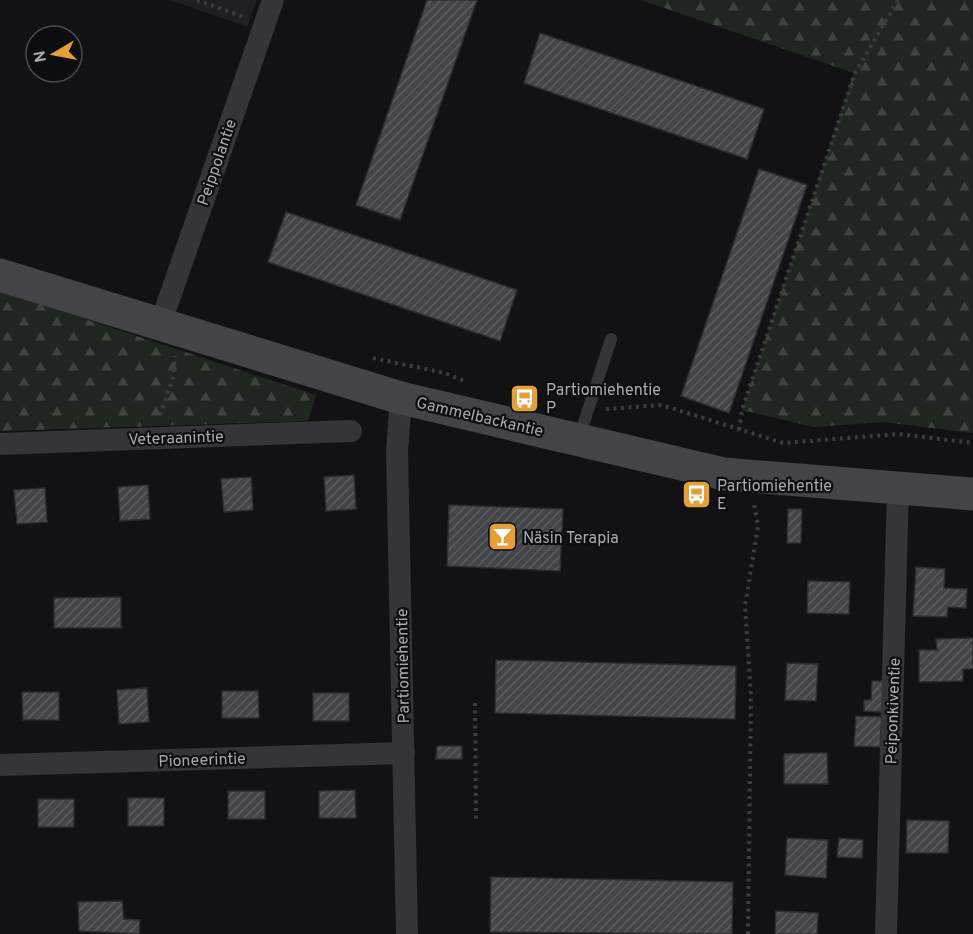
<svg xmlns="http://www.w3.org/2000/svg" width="973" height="934" font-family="Overpass,sans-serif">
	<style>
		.built { fill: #1e1f21 }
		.forest { fill: url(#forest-firs) }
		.building { fill: url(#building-hatch); stroke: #2c2d30; stroke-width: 1.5 }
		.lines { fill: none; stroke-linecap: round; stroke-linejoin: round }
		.path { stroke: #3a3c3f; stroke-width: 4; stroke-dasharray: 3 4.5; stroke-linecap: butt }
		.lane { stroke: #343538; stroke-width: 12 }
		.street { stroke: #343538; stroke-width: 22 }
		.secondary { stroke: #424448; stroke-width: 33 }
		.labels { text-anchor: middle; stroke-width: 4.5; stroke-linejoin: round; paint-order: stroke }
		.street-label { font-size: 16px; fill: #a5aab3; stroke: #0d0d0f }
		.poi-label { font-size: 16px; fill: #a5aab3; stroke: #0d0d0f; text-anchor: start }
	</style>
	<defs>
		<pattern id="forest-firs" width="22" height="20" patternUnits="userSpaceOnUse" patternTransform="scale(1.5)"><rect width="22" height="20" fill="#1f261f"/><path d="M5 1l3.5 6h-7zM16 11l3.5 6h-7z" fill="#3d433d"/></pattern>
		<pattern id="building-hatch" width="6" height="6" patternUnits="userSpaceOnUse" patternTransform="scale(1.5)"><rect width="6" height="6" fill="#444549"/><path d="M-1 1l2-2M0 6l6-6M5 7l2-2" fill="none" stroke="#5c5d61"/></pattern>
	</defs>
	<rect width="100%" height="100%" fill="#121214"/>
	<path class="built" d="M170,0H257L247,27Z"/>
	<g class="forest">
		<path d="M641,0H973V433L883,422L814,427L742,410L854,73Z"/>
		<path d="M0,291L316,395L308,421L0,431Z"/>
	</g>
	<g class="building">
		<path d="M427,0H477L400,220L356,205Z"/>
		<path d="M540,33L764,109L747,159L524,83Z"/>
		<path d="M759,169L807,185L729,413L681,396Z"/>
		<path d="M286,212L517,290L500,341L268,262Z"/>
		<path d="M354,475L356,509L326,511L324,477Z"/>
		<path d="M251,477L253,510L224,512L221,479Z"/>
		<path d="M148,485L150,519L120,521L118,487Z"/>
		<path d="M45,488L47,522L17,524L14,490Z"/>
		<path d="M449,505L563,509L560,571L447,566Z"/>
		<path d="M788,509H802L801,543H787Z"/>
		<path d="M916,567L945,569L944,588L967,589L966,608L948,607L947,617L913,616Z"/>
		<path d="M808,581L850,582L849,614L807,613Z"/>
		<path d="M121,597V628H54V598Z"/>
		<path d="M973,638V669H963V681L919,682V650H937L936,639Z"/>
		<path d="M496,660L736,666L735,719L495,713Z"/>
		<path d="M787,663L818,664L816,701L785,700Z"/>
		<path d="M872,681H883L882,712L864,711V700H871Z"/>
		<path d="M147,688L149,722L119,724L117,690Z"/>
		<path d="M222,691H258L259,718H222Z"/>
		<path d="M22,692H59V720H23Z"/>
		<rect x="313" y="693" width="36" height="28"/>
		<path d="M856,716L882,717L880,747L854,746Z"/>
		<path d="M437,746H462V759H436Z"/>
		<path d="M812,753H827L828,784H784V754Z"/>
		<path d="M355,790L356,818H319V791Z"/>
		<rect x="228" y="791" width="37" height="28"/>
		<rect x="128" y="798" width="36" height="28"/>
		<rect x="38" y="799" width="36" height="28"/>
		<path d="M907,820L949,821L948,853H906Z"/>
		<path d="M787,838L828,840L826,878L785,875Z"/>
		<path d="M839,838L863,840L862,858L837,857Z"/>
		<path d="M491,877L733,882L732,934L490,932Z"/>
		<path d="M122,901L124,919L140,920L139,934L79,931L78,902Z"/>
		<path d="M776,911L818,913L817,934H775Z"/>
	</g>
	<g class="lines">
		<g class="path">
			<path d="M197,0L244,17"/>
			<path d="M373,358L445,373L467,382"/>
			<path d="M606,409L662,405L783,443L899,434L973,443"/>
			<path d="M160,415L173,378L175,356"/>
			<path d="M739,430L742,410L855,73L898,0"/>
			<path d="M475,703L476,823"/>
			<path d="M748,934L751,695L745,606L758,526L754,504"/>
		</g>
		<path class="lane" d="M579,438L611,339"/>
		<g class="street">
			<path d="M160,325L273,0"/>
			<path d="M401,398L397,452L407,934"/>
			<path d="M0,444L351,431"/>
			<path d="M0,765L404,753"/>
			<path d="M886,934L898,487"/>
		</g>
		<path class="secondary" d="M0,275L401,398L724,474L973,494"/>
	</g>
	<defs>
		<symbol id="bus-square" viewBox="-11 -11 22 22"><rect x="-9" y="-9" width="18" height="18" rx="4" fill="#e59f39" stroke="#0d0d0f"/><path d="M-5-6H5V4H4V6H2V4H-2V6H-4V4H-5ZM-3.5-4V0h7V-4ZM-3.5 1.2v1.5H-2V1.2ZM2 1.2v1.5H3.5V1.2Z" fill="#fff"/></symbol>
		<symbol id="bar-square" viewBox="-11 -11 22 22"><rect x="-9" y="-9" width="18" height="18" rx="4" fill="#e59f39" stroke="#0d0d0f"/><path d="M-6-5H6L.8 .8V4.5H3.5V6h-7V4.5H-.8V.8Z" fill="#fff"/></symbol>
	</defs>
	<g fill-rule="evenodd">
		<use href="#bus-square" x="508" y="382" width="33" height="33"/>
		<use href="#bus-square" x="680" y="478" width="33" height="33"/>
		<use href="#bar-square" x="486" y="520" width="33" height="33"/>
	</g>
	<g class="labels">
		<g class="street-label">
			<text transform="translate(216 162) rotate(-71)" y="6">Peippolantie</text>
			<text transform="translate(480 416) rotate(13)" y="6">Gammelbackantie</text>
			<text transform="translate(176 437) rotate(-2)" y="6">Veteraanintie</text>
			<text transform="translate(402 666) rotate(-91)" y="6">Partiomiehentie</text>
			<text transform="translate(892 711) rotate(-88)" y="6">Peiponkiventie</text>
			<text transform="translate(202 759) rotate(-2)" y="6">Pioneerintie</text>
		</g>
		<g class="poi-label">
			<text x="546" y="395">Partiomiehentie<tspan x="546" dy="18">P</tspan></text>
			<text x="717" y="491">Partiomiehentie<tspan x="717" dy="18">E</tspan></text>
			<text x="523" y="543">Näsin Terapia</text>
		</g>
	</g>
	<g transform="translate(54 54) rotate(260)"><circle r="28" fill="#0d0d0f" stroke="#4a4c51" stroke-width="1.5"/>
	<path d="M0-4.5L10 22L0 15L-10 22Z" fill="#e59f39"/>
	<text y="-9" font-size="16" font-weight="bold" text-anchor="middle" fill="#a5aab3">N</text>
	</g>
</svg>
